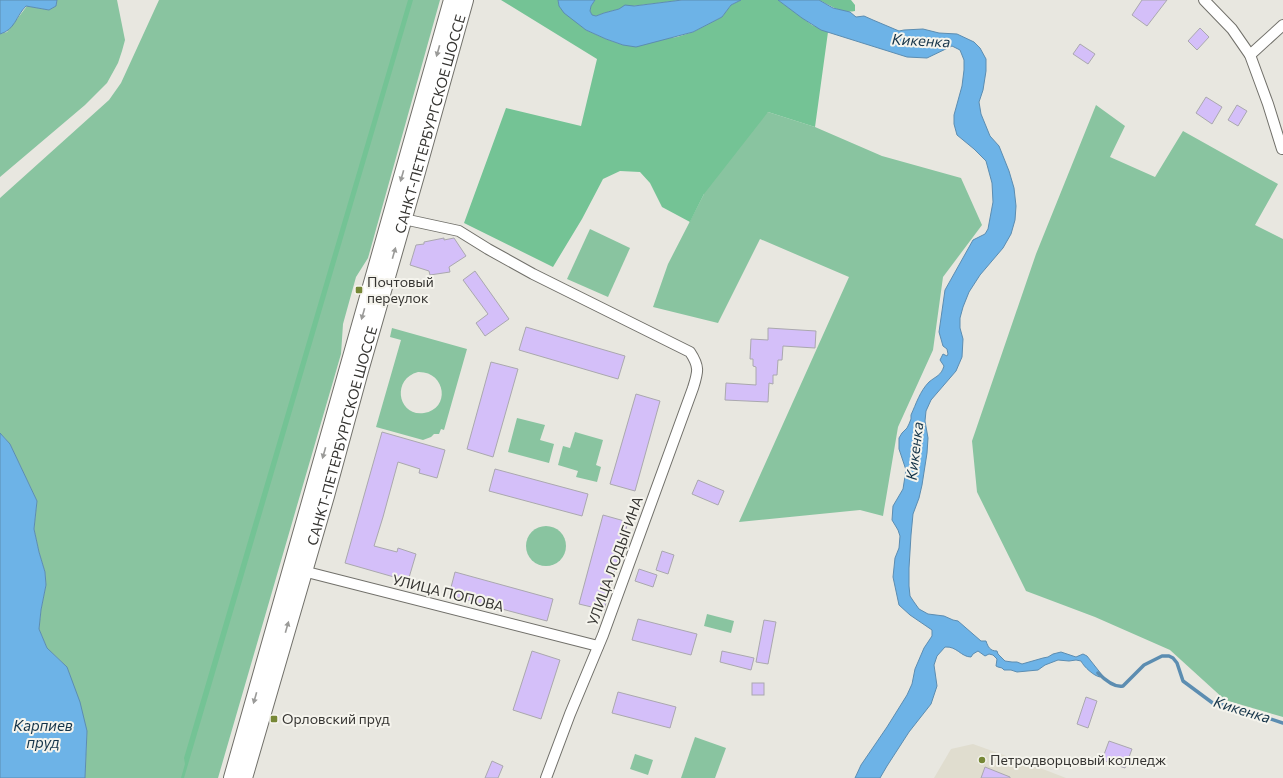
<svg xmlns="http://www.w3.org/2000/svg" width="1283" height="778" font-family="Commissioner,sans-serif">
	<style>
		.built { fill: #e0ddcf }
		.green { fill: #89c4a0; fill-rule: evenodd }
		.forest { fill: #74c395 }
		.water { fill: #6db3e7; stroke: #5c8db1 }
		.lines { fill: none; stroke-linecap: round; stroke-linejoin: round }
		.stream { stroke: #5c8db1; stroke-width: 3.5 }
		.building { fill: #d4bff9; stroke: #aaa8ae }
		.street-casing { stroke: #71706a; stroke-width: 12 }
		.primary-casing { stroke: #71706a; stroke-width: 18 }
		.street { stroke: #fff; stroke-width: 10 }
		.primary { stroke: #fff; stroke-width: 16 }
		.oneway { fill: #9a9a98 }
		.poi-dot { fill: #768736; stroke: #f5f4ed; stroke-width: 1.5 }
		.labels { text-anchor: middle; stroke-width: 4; stroke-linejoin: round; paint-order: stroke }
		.street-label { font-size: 14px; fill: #363532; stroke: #f5f4ed }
		.poi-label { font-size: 14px; fill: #363532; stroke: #f5f4ed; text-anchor: start }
		.water-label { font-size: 15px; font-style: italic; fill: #153449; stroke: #f5f4ed }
	</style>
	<rect width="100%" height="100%" fill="#e8e7e0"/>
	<path class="built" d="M973,744L1048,771L1066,778H934L951,749Z"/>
	<g class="green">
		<path d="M57,0H117L125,40L122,51L118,63L107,83L85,105L0,177V34L7,32L27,6L49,10L56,6Z"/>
		<path d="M159,0H440L368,258L356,277L343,324L341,354L218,778H85L87,731L67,667L47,648L39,629L41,610L46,585L45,572L39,552L34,529L37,501L10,444L0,433V198L109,100L121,83Z"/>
		<path d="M1096,105L1125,126L1110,157L1155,177L1183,131L1278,184L1255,225L1283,239V717L1225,700L1170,650L1095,617L1026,591L977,492L972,441L1036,254Z"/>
		<path d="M768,112L815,127L882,156L961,178L982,225L943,277L933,350L898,427L883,516L860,510L739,522L849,277L760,239L718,323L653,307L668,264L704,194L678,152Z"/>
		<path d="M590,229L630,248L608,297L567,279Z"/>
		<path d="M392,328L467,349L444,430L441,429L439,434H434L431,437L423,440L376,427L401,340L390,337ZM418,372C446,371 451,409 424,413C398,417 391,379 418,372Z"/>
		<path d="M517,418L545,425L540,440L554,444L549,463L508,452Z"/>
		<path d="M575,432L603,440L596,465L601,467L597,482L576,477L578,471L558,465L563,446L570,448Z"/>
		<circle cx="546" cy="546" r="20"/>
		<path d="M707,614L734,621L731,633L704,626Z"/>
		<path d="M695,737L726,748L715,778H681Z"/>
		<path d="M635,754L653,760L648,775L630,769Z"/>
	</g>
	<g class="forest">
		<path d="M408,0H413L184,778H181L185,764L184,758Z"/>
		<path d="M501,0H558L559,6L586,30L606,39L623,45L677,37L693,32L722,17L731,5L741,0H778L812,25L828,32L815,127L768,112L704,194L690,222L662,207L650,183L640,172L620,171L603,179L582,219L553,267L464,223L506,108L581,126L597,59Z"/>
		<path d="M595,0H682L633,6H625L619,9L604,13L596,16L592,15L590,11L591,6Z"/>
		<path d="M819,0H851L855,5V11C841,14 830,5 819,0Z"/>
	</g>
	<g class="water">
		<path d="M0,0H57L56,6L49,10L26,6C16,16 15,30 0,34Z"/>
		<path d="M558,0H595L591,6L590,11L592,15L596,16L604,13L619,9L625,5L634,6L682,0H741L731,5L722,17L693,32L636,47L623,45L606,39L586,30L564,13L559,6Z"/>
		<path d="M778,0H819L833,8L850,12L856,17L864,16L873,20L899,31L904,30L923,29L939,33L957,34L974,42L980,48L986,59V71L983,90L979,102L981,114L990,136L999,146L1009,171L1014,188L1016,206L1015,220L1011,234L1003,248L980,275L969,292L963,307L960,318V328L963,339L962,357L956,371L931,400L926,411L925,421L928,438L927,453L922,485L919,498L913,514L911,535L909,568V586L910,596L914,602L919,609L928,614L944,616L953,620L958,621L981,641H986C988,647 990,651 997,651L998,654L1005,661L1012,662H1017L1022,664L1043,658L1048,657L1053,654L1061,652L1076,657L1083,654L1087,656L1102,675L1100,677C1094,676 1084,667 1081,661L1076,660L1069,661L1058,660L1045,665L1038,670L1017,672L1011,670H1004L1002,668L998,667L996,666L997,659L993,655L989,654L985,656L978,651L973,654L971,657C961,657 957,646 945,647L937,656L934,665L937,686L931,704L909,732L887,766L880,778H855L861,765L887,727L907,695L912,684L915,669L924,648L932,636V630L910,615L899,605L893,577L895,558L899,548L900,536L898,530L892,520L893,506L903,489L906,470L899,449V438L902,433L907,428L909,424L911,419V415C916,404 920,391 929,382C936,376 941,376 944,366L940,360L943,354L947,356L948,354L947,349L943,346L939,332L945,290L973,240L985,234L988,229L993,202L992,183L986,161L974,149L957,135L954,124V115L962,86L964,70V60L960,50L952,46L927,58L907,57L821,30L802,18Z"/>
		<path d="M0,433L10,444L37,501L34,529L39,552L45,572L46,585L41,610L39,629L47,648L67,667L80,702L87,731L85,778H0Z"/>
	</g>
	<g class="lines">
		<path class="stream" d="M1098,673C1104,679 1114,688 1123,686L1144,665L1162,656H1169L1173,658L1177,663L1183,681L1214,704L1228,705L1283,723"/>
	</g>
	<g class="building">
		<path d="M1142,0H1167L1147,26L1132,15Z"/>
		<path d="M1200,28L1209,37L1197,50L1188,41Z"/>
		<path d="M1080,44L1095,54L1088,64L1073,54Z"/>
		<path d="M1206,97L1222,107L1212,124L1196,113Z"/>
		<path d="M1237,105L1247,111L1238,126L1228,120Z"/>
		<path d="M444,238V240L454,238L466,256L449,267L450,272L430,275L429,271L410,265L416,245L424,244V242Z"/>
		<path d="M475,271L509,319L485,336L476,323L488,314L463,280Z"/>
		<path d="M526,327L625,356L618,379L519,350Z"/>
		<path d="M768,328L816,331L815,348L783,346L782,360H778L777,375H773V384L769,383L768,402L725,400L726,383L756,385V367L753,366V359H750L751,339L768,340Z"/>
		<path d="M491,362L518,369L493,457L467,449Z"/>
		<path d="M636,394L660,401L635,491L610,484Z"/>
		<path d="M382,432L445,450L437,478L419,473L420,469L398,462L383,517L374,546L397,552L398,548L416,554L408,581L345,563Z"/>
		<path d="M495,469L588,494L582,516L489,491Z"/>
		<path d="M698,480L724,491L718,505L692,494Z"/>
		<path d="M603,515L628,522L604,610L579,604Z"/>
		<path d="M662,551L674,555L668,574L656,570Z"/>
		<path d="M639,569L657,575L653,587L635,581Z"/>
		<path d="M455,572L553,599L547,621L449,595Z"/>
		<path d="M638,619L697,634L691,655L632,640Z"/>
		<path d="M764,620L776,622L768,664L756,662Z"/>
		<path d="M532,651L560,660L541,719L513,710Z"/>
		<path d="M722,651L754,658L751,670L720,662Z"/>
		<rect x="752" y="683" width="12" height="12"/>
		<path d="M618,692L676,707L670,728L612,713Z"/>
		<path d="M1086,697L1097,701L1088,728L1077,724Z"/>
		<path d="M1109,741L1132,749L1125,768L1102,760Z"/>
		<path d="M492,761L503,766L498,778H485Z"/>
		<path d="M985,767L1010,777V778H981Z"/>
	</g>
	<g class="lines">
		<defs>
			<g id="street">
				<path d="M1204,0L1232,29L1250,55L1268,104L1282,149"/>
				<path d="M1250,55L1283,25"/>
				<path d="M399,218L459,231L488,249L533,274L690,352C700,367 698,372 693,388L603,635L570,714L546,778"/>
				<path d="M299,570L598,646"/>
			</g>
			<g id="primary">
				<path d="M232,778L452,0"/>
				<path id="s1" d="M244,778L326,496L360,371L417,172L465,0"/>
			</g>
		</defs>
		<use href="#street" class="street-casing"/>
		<use href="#primary" class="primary-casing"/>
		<use href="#street" class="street"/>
		<use href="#primary" class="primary"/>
	</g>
	<defs><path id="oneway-solid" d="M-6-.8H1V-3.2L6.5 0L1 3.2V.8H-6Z"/></defs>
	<g class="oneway">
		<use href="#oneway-solid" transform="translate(438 51) rotate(106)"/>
		<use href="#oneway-solid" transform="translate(402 176) rotate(106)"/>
		<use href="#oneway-solid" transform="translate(394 253) rotate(-74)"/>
		<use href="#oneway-solid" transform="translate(363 314) rotate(106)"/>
		<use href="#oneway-solid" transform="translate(324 453) rotate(106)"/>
		<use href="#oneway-solid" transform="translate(287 627) rotate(-74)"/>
		<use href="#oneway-solid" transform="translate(255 698) rotate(106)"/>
	</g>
	<g class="poi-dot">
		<rect x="355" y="286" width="8" height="8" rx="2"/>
		<rect x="270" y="715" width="8" height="8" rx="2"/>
		<circle cx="982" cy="760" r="4"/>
	</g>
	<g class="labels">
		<g class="street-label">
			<text dy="5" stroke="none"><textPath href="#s1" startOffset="680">САНКТ-ПЕТЕРБУРГСКОЕ ШОССЕ</textPath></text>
			<text dy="5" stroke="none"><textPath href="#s1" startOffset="356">САНКТ-ПЕТЕРБУРГСКОЕ ШОССЕ</textPath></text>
			<text transform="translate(615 561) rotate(-70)" y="5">УЛИЦА ЛОДЫГИНА</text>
			<text transform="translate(448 593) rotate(14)" y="5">УЛИЦА ПОПОВА</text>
		</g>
		<g class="poi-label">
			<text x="367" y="287">Почтовый<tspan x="367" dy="16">переулок</tspan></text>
			<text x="282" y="724">Орловский пруд</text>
			<text x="990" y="765">Петродворцовый колледж</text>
		</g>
		<g class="water-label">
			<text transform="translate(921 41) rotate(3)" y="5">Кикенка</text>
			<text transform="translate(915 451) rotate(-83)" y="5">Кикенка</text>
			<text transform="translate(1242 710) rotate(17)" y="5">Кикенка</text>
			<text x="43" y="731">Карпиев<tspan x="43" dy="17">пруд</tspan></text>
		</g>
	</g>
</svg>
